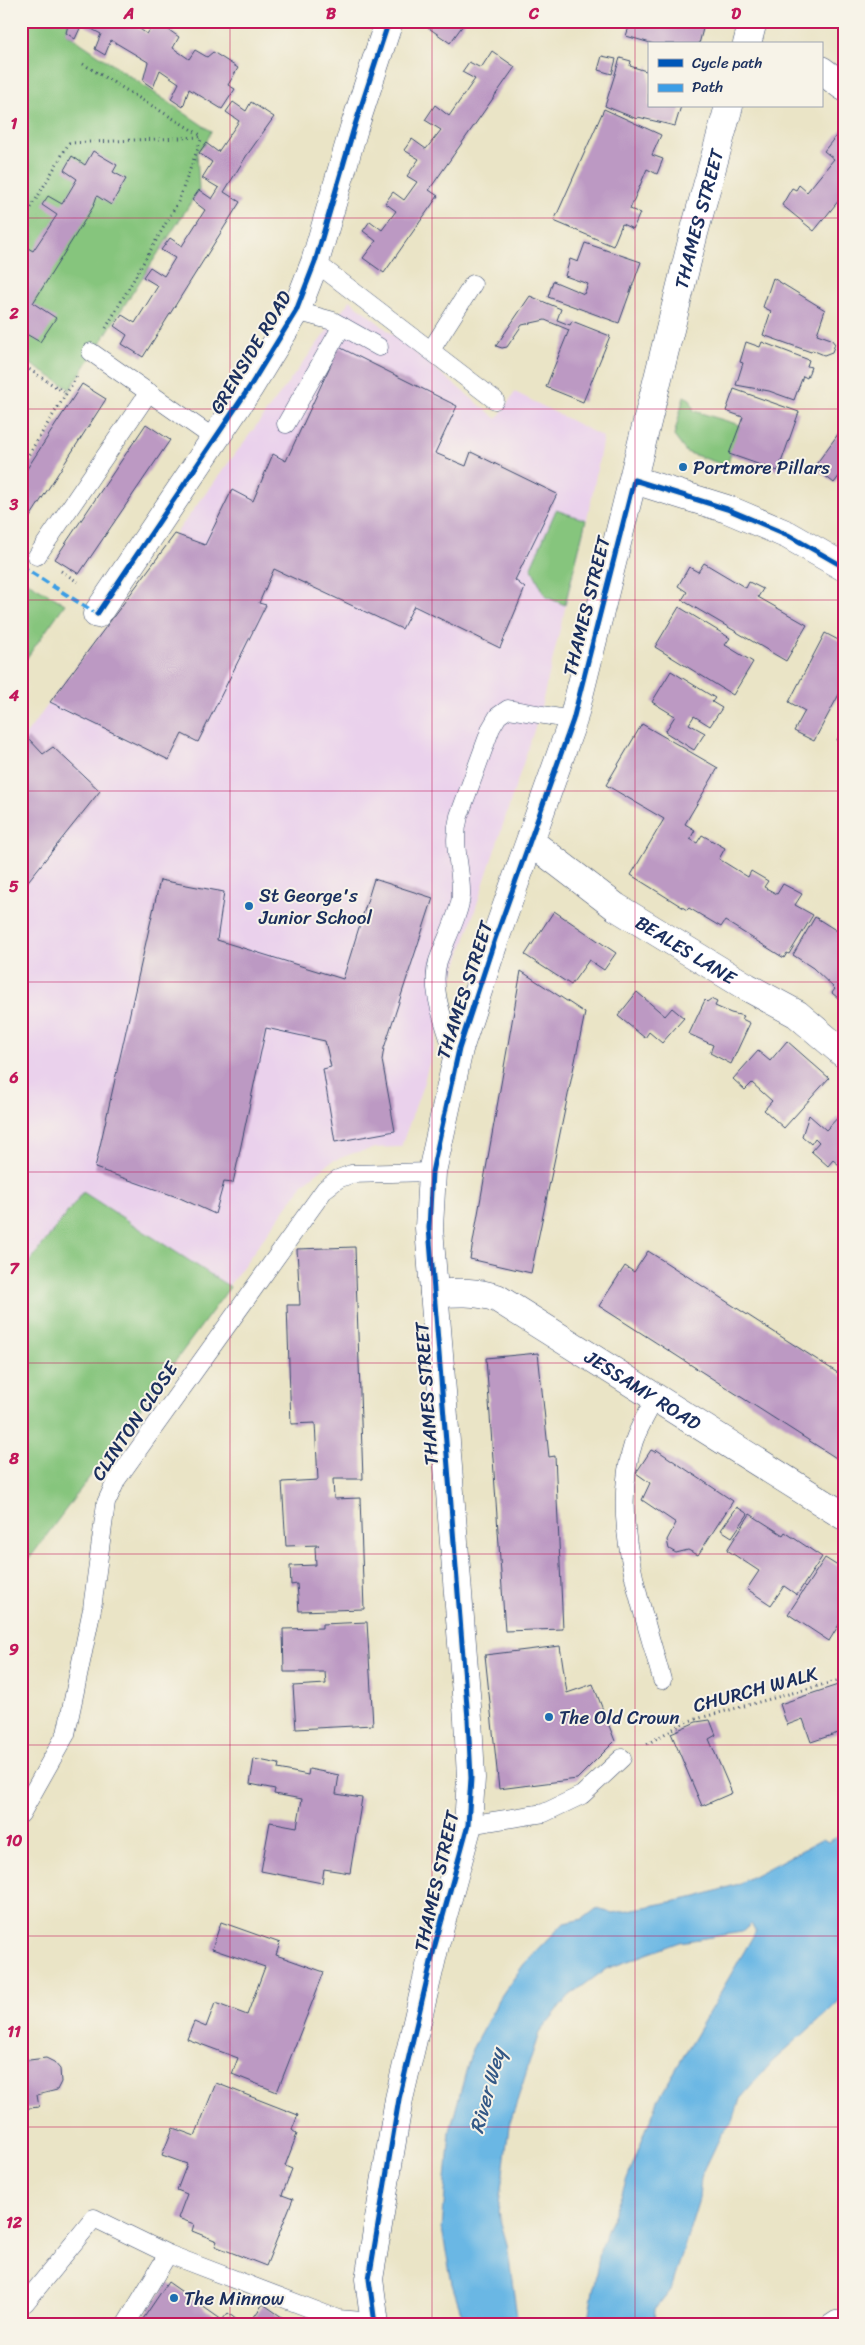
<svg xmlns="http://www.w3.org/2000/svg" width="865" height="2345" font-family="Sriracha,sans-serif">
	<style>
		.built { fill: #ead1ec }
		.green { fill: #86c57d; stroke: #507a6e }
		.water { fill: #6bb7e4; stroke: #4373a1 }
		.building { fill: #bc99c3 }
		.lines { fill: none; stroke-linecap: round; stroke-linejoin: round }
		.lane-casing { stroke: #3a4a6e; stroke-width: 19 }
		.street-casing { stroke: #3a4a6e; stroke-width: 29 }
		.secondary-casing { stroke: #3a4a6e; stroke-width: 29 }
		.path { stroke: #3a4a6e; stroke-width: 3; stroke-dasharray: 1 4; stroke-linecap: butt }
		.lane { stroke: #fff; stroke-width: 18 }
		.street { stroke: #fff; stroke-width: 28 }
		.secondary { stroke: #fff; stroke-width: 28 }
		.quiet { stroke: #3b9de6; stroke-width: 4; stroke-dasharray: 8 4; stroke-linecap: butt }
		.cycleway-casing { stroke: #f7f3e8; stroke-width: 8 }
		.cycleway { stroke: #0057b8; stroke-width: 5 }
		.grid { fill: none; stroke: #c2185b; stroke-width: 1; stroke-opacity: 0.55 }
		.poi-dot { fill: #1f6fb2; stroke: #f7f3e8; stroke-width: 2 }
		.labels { text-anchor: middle; stroke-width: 4; stroke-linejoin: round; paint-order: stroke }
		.street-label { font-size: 19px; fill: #1b2f5e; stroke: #f7f3e8 }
		.poi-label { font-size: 19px; fill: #1b2f5e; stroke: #f7f3e8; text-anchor: start }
		.water-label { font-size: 20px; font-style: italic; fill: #335886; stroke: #f7f3e8 }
		.neatline { fill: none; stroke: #c2185b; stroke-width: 2 }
		.grid-label { font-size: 16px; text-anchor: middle; font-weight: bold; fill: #c2185b }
	</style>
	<rect width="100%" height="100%" fill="#f7f3e8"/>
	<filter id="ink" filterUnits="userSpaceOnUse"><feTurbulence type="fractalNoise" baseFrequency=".02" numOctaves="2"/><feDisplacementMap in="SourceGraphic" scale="10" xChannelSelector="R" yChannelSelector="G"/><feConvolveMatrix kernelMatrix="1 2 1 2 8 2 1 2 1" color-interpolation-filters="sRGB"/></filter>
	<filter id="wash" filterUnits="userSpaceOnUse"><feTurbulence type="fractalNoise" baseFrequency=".0096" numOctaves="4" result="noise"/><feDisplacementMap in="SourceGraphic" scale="20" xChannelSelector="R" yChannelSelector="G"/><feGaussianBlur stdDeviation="1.12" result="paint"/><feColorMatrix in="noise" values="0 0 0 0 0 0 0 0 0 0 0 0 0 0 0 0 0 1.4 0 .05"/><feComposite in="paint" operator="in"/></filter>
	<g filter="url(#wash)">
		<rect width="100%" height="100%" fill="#eae4c6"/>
		<path class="built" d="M350,300L497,419L515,392L603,437L591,502L539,715L456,968L423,1085L401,1147L376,1148L354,1153L332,1161L304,1183L21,1570V741Z"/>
		<g class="green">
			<path d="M21,21H69L66,33L211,131L206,143L197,152L199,190L67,394L70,389L21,358Z"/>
			<path d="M684,396L690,399L694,411L740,425L727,466L686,452L674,436Z"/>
			<path d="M556,510L586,520L565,605L546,597L531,567Z"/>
			<path d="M21,578L65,604L21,666Z"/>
			<path d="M83,1192L230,1287L21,1570V1273Z"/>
		</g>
		<path class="water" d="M844,1833V1996L828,2012L772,2062L740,2099L733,2121L721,2135L701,2177L699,2199L671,2290L655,2310L654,2324H587L601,2246L658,2100L756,1931L751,1924L742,1932L680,1942L606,1969L569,1996L539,2033L509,2126L498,2213L507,2244L518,2324H465L452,2284L442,2229L450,2131L472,2049L501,1996L524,1964L564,1923L583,1919L596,1909L613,1913L697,1897L738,1884L823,1839L828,1842Z"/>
		<g id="blocks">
			<g class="building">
				<path d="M69,21H128L147,34L156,21L179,37L173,48L189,59L195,50L207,57L213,52L238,68L228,85L235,89L222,109L189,89L183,107L171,99L179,83L160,70L153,88L143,81L148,62L111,40L105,55L95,49L101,34L82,24L75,39L66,33Z"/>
				<path d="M429,21H466L450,43L426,26Z"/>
				<path d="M631,21H705L699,44H654L626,36Z"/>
				<path d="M492,51L515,67L429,190L438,196L384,273L363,258L376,241L363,231L370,221L382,230L396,211L385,203L393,192L404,200L417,182L407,176L419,159L404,150L412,139L426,149L441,130L425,120L435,105L449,116L475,79L462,72L469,62L481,68Z"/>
				<path d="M602,56L616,59L612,74L598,70Z"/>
				<path d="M620,58L631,61L630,66L646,71L649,64V106H681L675,126L638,117L637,119L605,106Z"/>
				<path d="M233,102L246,111L251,102L274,117L247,155L224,192L240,202L143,357L122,344L127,335L114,326L122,315L135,323L158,286L143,277L150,267L164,276L175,258L161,250L170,238L182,246L205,210L192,200L199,190L212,199L219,188L202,178L212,162L199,153L206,143L218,152L239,121L226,112Z"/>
				<path d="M604,109L661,135L652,155L663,159L657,174L647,169L630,209L640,213L633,229L622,224L613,246L554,221Z"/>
				<path d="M844,126V194L814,231L782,205L792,188L796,190L799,185L807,192L834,159L824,151Z"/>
				<path d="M93,151L117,165L113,172L126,179L111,205L97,196L93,207L33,303L56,318L40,342L21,331V276L28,263L21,259V244L33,251L57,215L42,205L48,196L62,204L77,179L64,170L72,156L85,165Z"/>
				<path d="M585,243L641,262L619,323L548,297L553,281L584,294L588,284L565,276L570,259L578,262Z"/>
				<path d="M773,278L825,310L817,334L831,339L835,344L832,352L824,355L812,350L811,352L763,335L771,311L763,307Z"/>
				<path d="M530,296L561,309L557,320L570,325L572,321L610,336L583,402L546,387L569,330L545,320L522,325L507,347L502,348L496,346Z"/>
				<path d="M746,342L760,347L762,342L809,360L807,366L811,367L807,378L803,376L794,400L769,391L736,385L743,363L740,362Z"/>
				<path d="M339,347L457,406L435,453L466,466L471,452L557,494L515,580L525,588L500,648L414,606L402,629L274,569L259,603L266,605L198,742L182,734L169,760L50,702L175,534L205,545L232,490L253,501L273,454L286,461Z"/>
				<path d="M82,384L106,399L21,531V478Z"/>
				<path d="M734,389L799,412L778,471L729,454L743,417L726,411Z"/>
				<path d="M146,424L170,440L79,574L55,559Z"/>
				<path d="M844,426V477L840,475L834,483L814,467Z"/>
				<path d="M704,563L746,588L749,582L763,589L758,597L807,625L786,661L682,600L687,592L678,586L689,567L698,572Z"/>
				<path d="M679,607L730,638L725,645L753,662L733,695L655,647Z"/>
				<path d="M825,633L844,643V685L814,741L794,731L805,711L789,702Z"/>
				<path d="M671,671L715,698L712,702L722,708L710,726L694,716L689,724L705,733L694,750L665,732L675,716L652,702Z"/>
				<path d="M642,724L718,768L685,824L695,830L690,839L697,843L702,835L725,848L719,859L748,877L751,871L768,881L764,887L777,894L783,884L802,894L795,905L813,915L789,954L787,953L784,958L725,921L721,927L689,908L687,910L631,875L664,819L606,785Z"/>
				<path d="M844,727V744L837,740Z"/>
				<path d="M28,738L43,754L53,747L100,791L21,890V745Z"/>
				<path d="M374,879L433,898L384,1048L382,1060L395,1131L335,1142L323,1069L331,1067L325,1041L266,1028L233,1183L224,1182L215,1214L180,1198L95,1168L160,880L224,892L217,940L343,979Z"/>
				<path d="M554,911L616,953L604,970L589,960L571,985L525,955Z"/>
				<path d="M815,917L842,934L844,931V1003L832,993L835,989L813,968L793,955Z"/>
				<path d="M521,971L585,1013L531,1273L470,1259Z"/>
				<path d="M637,992L665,1016L672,1008L684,1018L662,1043L649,1032L645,1038L618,1016Z"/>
				<path d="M711,999L717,1002L715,1006L731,1013L744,1016L742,1019L750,1023L731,1064L710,1053L713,1045L689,1034L705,1000L707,1002Z"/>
				<path d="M787,1041L829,1078L784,1128L764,1110L772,1101L752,1083L745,1090L733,1079L758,1051L770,1061Z"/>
				<path d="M844,1111V1169L833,1160L828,1166L811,1151L819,1142L815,1138L811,1144L802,1136L809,1115L826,1130Z"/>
				<path d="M355,1247L363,1479H333L334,1499L360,1498L364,1609L299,1611L297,1584L291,1585L290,1566L316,1565L315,1547L319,1545L286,1546L282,1482L318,1480L315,1423L291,1424L287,1305H300L297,1249Z"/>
				<path d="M648,1251L844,1377V1463L599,1306L625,1266L634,1272Z"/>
				<path d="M538,1353L549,1457L555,1456L563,1629L505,1631L486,1358Z"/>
				<path d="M651,1450L655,1452L657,1450L733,1501L698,1555L688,1550L676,1553L669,1549L667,1540L676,1523L642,1500L650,1483L636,1473Z"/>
				<path d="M737,1507L748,1514L732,1537L721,1530Z"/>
				<path d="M750,1514L783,1535L785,1532L822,1557L797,1595L784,1586L771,1605L747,1589L759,1571L727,1550Z"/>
				<path d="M825,1558L844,1570V1625L840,1623L829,1641L788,1614Z"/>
				<path d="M367,1622L373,1725L296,1729L293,1686L326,1684L325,1672H284L283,1629L322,1628V1624Z"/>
				<path d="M560,1646L567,1693L593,1684L615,1741L577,1779L499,1789L485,1655Z"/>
				<path d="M844,1683V1731L811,1742L803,1719L787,1725L780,1704Z"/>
				<path d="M710,1720L716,1735L709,1739L732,1793L702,1806L671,1733L696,1722Z"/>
				<path d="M254,1759L279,1764L278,1769L308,1775L309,1769L339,1775L336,1794L362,1798L350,1873L324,1869L322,1883L261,1871L270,1822L297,1827L302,1799L274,1794L275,1789L250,1784Z"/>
				<path d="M221,1922L280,1943L276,1955L324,1972L277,2092L232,2074L238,2058L187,2039L194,2022L206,2027L215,2003L247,2015L265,1967L212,1949Z"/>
				<path d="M46,2058L54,2062L60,2069L61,2082L57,2090L37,2095L39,2107L21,2109V2061Z"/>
				<path d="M216,2083L298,2115L292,2130L297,2134L285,2166L292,2169L282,2195L293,2199L266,2266L215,2246L217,2241L192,2231L194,2224L178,2218L187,2194L177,2190L187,2164L162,2155L173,2128L195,2136Z"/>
				<path d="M168,2282L222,2320L228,2313L242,2324H148L143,2319Z"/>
				<path d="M263,2304L292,2324H249Z"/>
			</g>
		</g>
	</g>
	<g filter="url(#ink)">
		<use href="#blocks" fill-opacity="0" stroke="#3a4a6e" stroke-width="1"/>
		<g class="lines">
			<defs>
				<g id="lane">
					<path d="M315,262L495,400"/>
					<path d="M296,311L333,321L379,347"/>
					<path d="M431,350L473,284"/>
					<path d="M91,352L215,439"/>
					<path d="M286,424L342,326"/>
					<path d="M37,556L149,392"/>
					<path d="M455,1058C447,1028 429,991 438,961C444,943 460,913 461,896C462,866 451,847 459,816L491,728L498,716L508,709L573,720"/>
					<path d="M656,1396C649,1411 639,1426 634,1441C608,1519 642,1605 662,1680"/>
					<path d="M21,1814L66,1734L92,1609L106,1503L117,1479L325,1189L338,1179L351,1174L432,1172"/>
					<path d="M468,1825L544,1813L582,1795L622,1758"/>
					<path d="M25,2303L94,2218L168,2254L338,2319L374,2322"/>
					<path d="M126,2324L168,2254"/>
					<path d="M830,2324L836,2320L844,2319"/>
				</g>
				<g id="street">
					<path d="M821,70L844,87"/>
					<path d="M634,480L727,509L788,535L844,567"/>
					<path d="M97,614L249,388L296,311L315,262L354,128L389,21"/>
					<path id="s1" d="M531,842L616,907L747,987L797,1014L844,1054"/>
					<path id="s2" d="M434,1294C457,1292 475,1291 497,1298L844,1516"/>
				</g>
				<g id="secondary">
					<path d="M747,44L753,21"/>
					<path id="s3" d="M375,2324L369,2279L399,2099L435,1945L468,1825L471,1778L468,1719L429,1228L432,1172L459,1049L495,939L573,720L694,233L729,106"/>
				</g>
			</defs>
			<use href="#lane" class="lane-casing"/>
			<use href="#street" class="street-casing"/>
			<use href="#secondary" class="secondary-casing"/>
			<g class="path">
				<path d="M83,64L202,136"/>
				<path d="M21,225L69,143L202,137"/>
				<path d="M106,328L178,202L202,137"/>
				<path d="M21,364L67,394"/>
				<path d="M21,467L77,376"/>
				<path d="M61,571L78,582"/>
				<path d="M647,1744L685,1722L844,1679"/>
			</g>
			<use href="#lane" class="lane"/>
			<use href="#street" class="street"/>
			<use href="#secondary" class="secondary"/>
			<path class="quiet" d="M21,566L97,614"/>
			<defs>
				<g id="cycleway">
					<path d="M97,614L249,388L296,311L315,262L354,128L389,21"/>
					<path d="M375,2324L369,2279L399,2099L435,1945L468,1825L471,1778L468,1719L429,1228L432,1172L459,1049L495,939L573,720L634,480L727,509L788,535L844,567"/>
				</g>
			</defs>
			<use href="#cycleway" class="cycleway-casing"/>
			<use href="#cycleway" class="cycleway"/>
		</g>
	</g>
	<path class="grid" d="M230,21V2324M432,21V2324M635,21V2324M21,218H844M21,409H844M21,600H844M21,791H844M21,982H844M21,1172H844M21,1363H844M21,1554H844M21,1745H844M21,1936H844M21,2127H844"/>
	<g class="poi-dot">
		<circle cx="683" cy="467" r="5"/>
		<circle cx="249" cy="906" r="5"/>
		<circle cx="549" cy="1717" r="5"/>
		<circle cx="174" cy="2298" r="5"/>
	</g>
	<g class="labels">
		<g class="street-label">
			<text dy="7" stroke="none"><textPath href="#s3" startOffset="2156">THAMES STREET</textPath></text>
			<text transform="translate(250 352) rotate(-59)" y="7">GRENSIDE ROAD</text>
			<text transform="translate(586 606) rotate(-76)" y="7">THAMES STREET</text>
			<text dy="7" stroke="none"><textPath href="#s1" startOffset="189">BEALES LANE</textPath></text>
			<text transform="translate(464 990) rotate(-72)" y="7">THAMES STREET</text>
			<text dy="7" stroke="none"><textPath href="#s2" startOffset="236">JESSAMY ROAD</textPath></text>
			<text transform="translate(426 1394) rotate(-94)" y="7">THAMES STREET</text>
			<text transform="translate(134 1421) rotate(-56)" y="7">CLINTON CLOSE</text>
			<text transform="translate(755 1689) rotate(-15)" y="7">CHURCH WALK</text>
			<text transform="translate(436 1881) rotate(-77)" y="7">THAMES STREET</text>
		</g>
		<g class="poi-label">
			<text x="693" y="474">Portmore Pillars</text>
			<text x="259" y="902">St George's<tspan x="259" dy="22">Junior School</tspan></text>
			<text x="559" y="1724">The Old Crown</text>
			<text x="184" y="2305">The Minnow</text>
		</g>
		<g class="water-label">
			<text transform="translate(487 2091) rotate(-75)" y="7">River Wey</text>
		</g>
	</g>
	<rect width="865" height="2345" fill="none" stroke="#f7f3e8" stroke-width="55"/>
	<rect x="648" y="42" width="175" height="65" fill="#f7f3e8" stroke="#9fa5b1"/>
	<rect x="658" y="59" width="25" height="8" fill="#0057b8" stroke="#9fa5b1"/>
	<text x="692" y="68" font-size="15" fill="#1b2f5e">Cycle path</text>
	<rect x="658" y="84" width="25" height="8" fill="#3b9de6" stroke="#9fa5b1"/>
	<text x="692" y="92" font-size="15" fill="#1b2f5e">Path</text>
	<rect x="28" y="28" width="810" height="2290" class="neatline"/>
	<g class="grid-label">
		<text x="129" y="19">A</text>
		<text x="331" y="19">B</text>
		<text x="534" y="19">C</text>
		<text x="736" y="19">D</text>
		<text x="14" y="129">1</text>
		<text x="14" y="319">2</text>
		<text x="14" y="510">3</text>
		<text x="14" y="701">4</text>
		<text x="14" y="892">5</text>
		<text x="14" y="1083">6</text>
		<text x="14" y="1274">7</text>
		<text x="14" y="1464">8</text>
		<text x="14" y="1655">9</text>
		<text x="14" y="1846">10</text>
		<text x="14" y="2037">11</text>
		<text x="14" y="2228">12</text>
	</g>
</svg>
